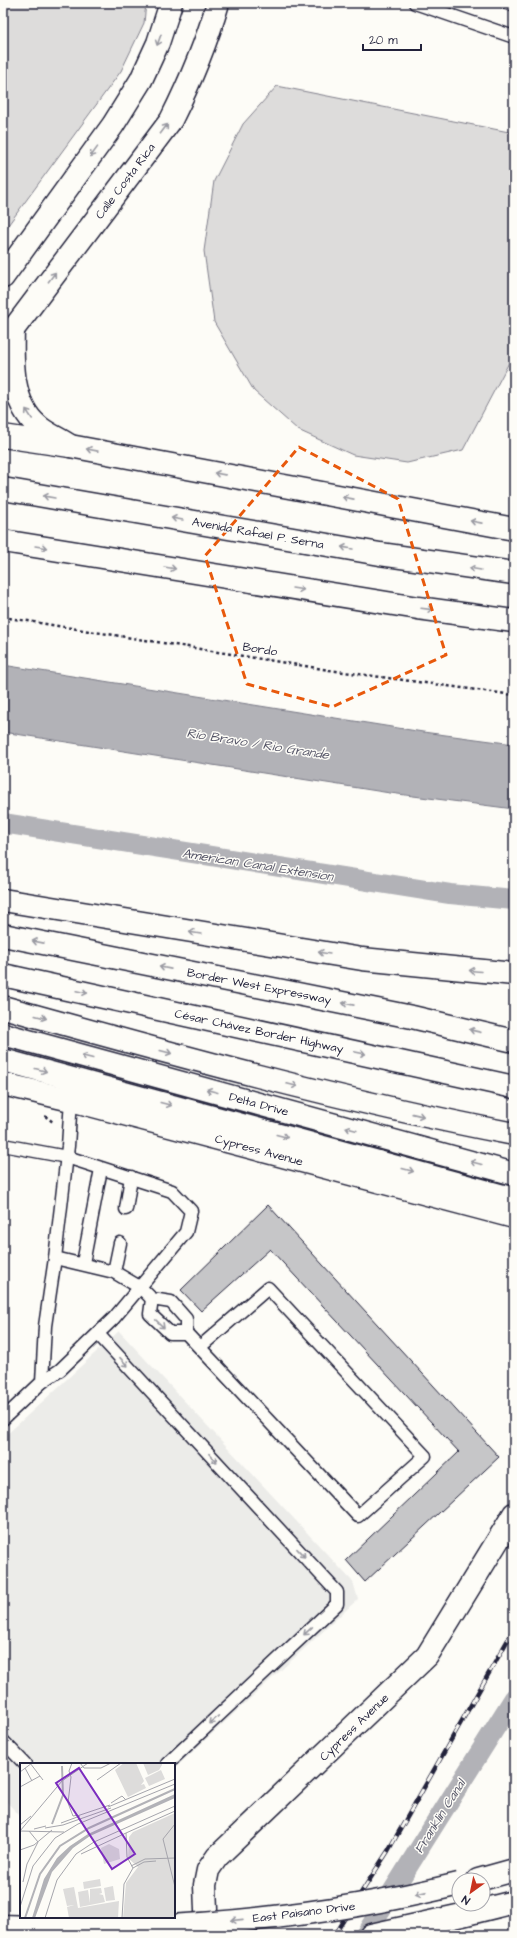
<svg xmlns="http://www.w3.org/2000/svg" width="517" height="1938" font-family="'Architects Daughter',sans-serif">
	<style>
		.built { fill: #ecece9 }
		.green { fill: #dddcdb; stroke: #807f8b }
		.water { fill: #b2b2b7; stroke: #787885 }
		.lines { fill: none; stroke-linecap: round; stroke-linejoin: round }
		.canal { stroke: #b2b2b7; stroke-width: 20 }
		.building { fill: #c6c6c8; stroke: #22223b }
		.service-casing { stroke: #22223b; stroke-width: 15 }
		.minor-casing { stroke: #22223b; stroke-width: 25 }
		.secondary-casing { stroke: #22223b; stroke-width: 25 }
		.primary-casing { stroke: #22223b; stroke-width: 25 }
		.trunk-casing { stroke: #22223b; stroke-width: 25 }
		.motorway-casing { stroke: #22223b; stroke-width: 25 }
		.path { stroke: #22223b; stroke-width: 2.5; stroke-dasharray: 3 3; stroke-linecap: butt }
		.service { stroke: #fdfcf7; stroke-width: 12 }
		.minor { stroke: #fdfcf7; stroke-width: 22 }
		.secondary { stroke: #fdfcf7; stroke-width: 22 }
		.primary { stroke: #fdfcf7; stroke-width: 22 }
		.trunk { stroke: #fdfcf7; stroke-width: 22 }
		.motorway { stroke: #fdfcf7; stroke-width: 22 }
		.rail-casing { stroke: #22223b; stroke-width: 4.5 }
		.rail { stroke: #fdfcf7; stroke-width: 3; stroke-dasharray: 9; stroke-linecap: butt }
		.primary-bridge-casing { stroke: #22223b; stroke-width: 25; stroke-linecap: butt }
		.primary-bridge { stroke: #fdfcf7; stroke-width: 22 }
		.oneway { stroke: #9a9aa2 }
		.marked { fill: none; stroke: #e8590c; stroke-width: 3; stroke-dasharray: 8 5; stroke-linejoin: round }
		.labels { text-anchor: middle; stroke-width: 3; stroke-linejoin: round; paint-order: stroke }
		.street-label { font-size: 12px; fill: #22223b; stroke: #fdfcf7 }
		.water-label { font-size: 13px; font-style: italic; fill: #545466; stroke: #fdfcf7 }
		.inset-river { fill: none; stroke: #b2b2b7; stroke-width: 2 }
		.inset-road { fill: none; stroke: #a5a5ac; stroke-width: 1 }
		.view { fill: #7b2cbf; fill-opacity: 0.15; stroke: #7b2cbf; stroke-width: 2 }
		.inset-edge { fill: none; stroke: #22223b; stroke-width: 2 }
	</style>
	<rect width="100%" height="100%" fill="#fdfcf7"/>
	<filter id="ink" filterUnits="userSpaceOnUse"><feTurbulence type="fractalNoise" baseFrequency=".025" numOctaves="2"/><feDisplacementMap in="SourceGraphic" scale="8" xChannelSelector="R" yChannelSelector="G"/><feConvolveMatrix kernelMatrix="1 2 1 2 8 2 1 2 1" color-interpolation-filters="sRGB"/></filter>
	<g filter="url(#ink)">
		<path class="built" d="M119,1331L353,1582L358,1599L174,1769V1764H21V1817L3,1798V1438Z"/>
		<g class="green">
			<path d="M3,3H146L144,23L121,71L3,232Z"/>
			<path d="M277,86L514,133V353L463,450L407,463L353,455L298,430L254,391L214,322L204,251L214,181L243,124Z"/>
		</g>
		<path class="water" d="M3,665L423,732L514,744V809L390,793L3,732Z"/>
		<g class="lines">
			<g class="canal">
				<path d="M3,823L450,894L514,900"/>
				<path d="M365,1935L514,1698"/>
			</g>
		</g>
		<path class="building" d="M268,1205L499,1457L365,1582L346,1560L459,1452L270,1249L201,1311L181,1290Z"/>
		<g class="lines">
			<defs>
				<g id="service">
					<path d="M415,3L514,37"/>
					<path d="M507,3L514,5"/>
					<path d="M3,1145L67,1157L172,1191L191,1211L186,1232L114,1318L60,1370L42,1382L3,1419"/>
					<path d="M126,1209L131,1177"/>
					<path d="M55,1258L114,1272L141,1288L152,1299L171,1302L186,1319V1333"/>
					<path d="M83,1263L101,1169"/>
					<path d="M114,1272L120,1243"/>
					<path d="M152,1299L150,1314L170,1333H186L358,1516L425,1456L268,1288L200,1347"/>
					<path d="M98,1334L337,1592V1604L167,1764"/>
					<path d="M42,1382L45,1326L55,1258L68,1146L71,1100"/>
					<path d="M3,1741L25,1764"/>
				</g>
				<g id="minor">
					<path d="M3,1084L71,1100L514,1217"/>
					<path d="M207,1935L205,1885L208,1870L217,1857L427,1656L514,1514"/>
				</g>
				<g id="secondary">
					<path d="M3,277L113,125L141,80L158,43L171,3"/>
					<path d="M13,330C12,361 11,404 38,426C47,434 60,439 70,446"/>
					<path d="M3,343L171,120C190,82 206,44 218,3"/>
					<path d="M3,1034L514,1174"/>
					<path d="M3,1060L514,1199"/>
				</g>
				<g id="primary">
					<path d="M478,1880L514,1870"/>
					<path d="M371,1935L462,1915L514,1902"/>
				</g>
				<g id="trunk">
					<path d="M3,436L70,446L514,529"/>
					<path d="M3,489L380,554L514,573"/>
					<path d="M3,541L418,608L514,621"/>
				</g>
				<g id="motorway">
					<path d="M3,900L362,959L514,974"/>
					<path d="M3,935L412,1017L514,1041"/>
					<path d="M3,975L514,1087"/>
					<path d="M3,1007C172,1054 341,1101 514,1134"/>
				</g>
			</defs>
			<use href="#service" class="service-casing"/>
			<use href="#minor" class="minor-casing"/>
			<use href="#secondary" class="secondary-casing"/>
			<use href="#primary" class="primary-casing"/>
			<use href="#trunk" class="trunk-casing"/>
			<use href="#motorway" class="motorway-casing"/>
			<g class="path">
				<path d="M3,617L329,670L514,695"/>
				<path d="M45,1116L53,1122"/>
			</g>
			<use href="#service" class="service"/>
			<use href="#minor" class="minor"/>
			<use href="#secondary" class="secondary"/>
			<use href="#primary" class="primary"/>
			<use href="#trunk" class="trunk"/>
			<use href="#motorway" class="motorway"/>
			<defs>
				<path id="rail" d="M334,1935L388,1851L514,1629"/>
			</defs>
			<use href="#rail" class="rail-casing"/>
			<use href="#rail" class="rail"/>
			<defs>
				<path id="primary-bridge" d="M3,1926C50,1927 98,1930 145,1927C250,1923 356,1909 459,1884"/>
			</defs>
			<use href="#primary-bridge" class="primary-bridge-casing"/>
			<use href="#primary-bridge" class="primary-bridge"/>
		</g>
		<defs><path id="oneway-shaft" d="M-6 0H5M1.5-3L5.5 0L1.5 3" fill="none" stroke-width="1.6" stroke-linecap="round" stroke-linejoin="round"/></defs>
		<g class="oneway">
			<use href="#oneway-shaft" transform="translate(159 40) rotate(110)"/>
			<use href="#oneway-shaft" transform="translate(164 129) rotate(-53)"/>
			<use href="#oneway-shaft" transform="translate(94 152) rotate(126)"/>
			<use href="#oneway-shaft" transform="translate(52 277) rotate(-53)"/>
			<use href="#oneway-shaft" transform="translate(29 414) rotate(-123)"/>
			<use href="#oneway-shaft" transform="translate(92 450) rotate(-169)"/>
			<use href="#oneway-shaft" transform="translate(220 474) rotate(-169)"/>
			<use href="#oneway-shaft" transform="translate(49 497) rotate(-170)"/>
			<use href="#oneway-shaft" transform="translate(348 498) rotate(-169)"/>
			<use href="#oneway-shaft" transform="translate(177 519) rotate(-170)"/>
			<use href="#oneway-shaft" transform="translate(476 522) rotate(-169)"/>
			<use href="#oneway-shaft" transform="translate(41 547) rotate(9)"/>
			<use href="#oneway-shaft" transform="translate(347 548) rotate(-170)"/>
			<use href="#oneway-shaft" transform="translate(170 568) rotate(9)"/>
			<use href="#oneway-shaft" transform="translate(475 569) rotate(-171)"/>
			<use href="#oneway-shaft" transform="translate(298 589) rotate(9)"/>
			<use href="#oneway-shaft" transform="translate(427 609) rotate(7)"/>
			<use href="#oneway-shaft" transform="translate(195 933) rotate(-171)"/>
			<use href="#oneway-shaft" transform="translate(38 942) rotate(-169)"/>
			<use href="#oneway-shaft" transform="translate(324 953) rotate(-171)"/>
			<use href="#oneway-shaft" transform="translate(165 968) rotate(-169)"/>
			<use href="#oneway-shaft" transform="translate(475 971) rotate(-175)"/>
			<use href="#oneway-shaft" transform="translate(82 992) rotate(12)"/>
			<use href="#oneway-shaft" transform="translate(348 1004) rotate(-169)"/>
			<use href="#oneway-shaft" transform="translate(41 1017) rotate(15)"/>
			<use href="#oneway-shaft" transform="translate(475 1031) rotate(-167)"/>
			<use href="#oneway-shaft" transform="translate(166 1052) rotate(15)"/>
			<use href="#oneway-shaft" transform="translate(360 1053) rotate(12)"/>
			<use href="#oneway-shaft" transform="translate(87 1057) rotate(-165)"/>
			<use href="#oneway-shaft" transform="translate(41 1070) rotate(15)"/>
			<use href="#oneway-shaft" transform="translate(292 1085) rotate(14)"/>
			<use href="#oneway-shaft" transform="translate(212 1091) rotate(-165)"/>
			<use href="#oneway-shaft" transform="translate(166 1104) rotate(15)"/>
			<use href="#oneway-shaft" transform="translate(418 1115) rotate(13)"/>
			<use href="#oneway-shaft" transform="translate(351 1129) rotate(-165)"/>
			<use href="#oneway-shaft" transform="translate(282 1136) rotate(15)"/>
			<use href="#oneway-shaft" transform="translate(476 1163) rotate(-165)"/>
			<use href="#oneway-shaft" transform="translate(408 1170) rotate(15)"/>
			<use href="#oneway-shaft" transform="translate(160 1324) rotate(44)"/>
			<use href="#oneway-shaft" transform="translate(124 1362) rotate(47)"/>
			<use href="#oneway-shaft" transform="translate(213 1458) rotate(47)"/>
			<use href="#oneway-shaft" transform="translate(301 1553) rotate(47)"/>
			<use href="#oneway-shaft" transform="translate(308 1631) rotate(137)"/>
			<use href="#oneway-shaft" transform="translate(214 1720) rotate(137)"/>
			<use href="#oneway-shaft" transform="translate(421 1893) rotate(167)"/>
			<use href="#oneway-shaft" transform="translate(237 1920) rotate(174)"/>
		</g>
	</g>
	<path class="marked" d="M299,447L398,499L446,655L332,707L247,684L205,556Z"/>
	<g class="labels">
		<g class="street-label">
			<text transform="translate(125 181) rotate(-53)" y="4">Calle Costa Rica</text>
			<text transform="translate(258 533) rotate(10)" y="4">Avenida Rafael P. Serna</text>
			<text transform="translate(260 649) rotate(9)" y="4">Bordo</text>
			<text transform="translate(259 986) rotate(11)" y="4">Border West Expressway</text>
			<text transform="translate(259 1031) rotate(12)" y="4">César Chávez Border Highway</text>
			<text transform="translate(259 1104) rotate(15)" y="4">Delta Drive</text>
			<text transform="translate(259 1150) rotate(15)" y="4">Cypress Avenue</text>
			<text transform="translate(354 1727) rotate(-44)" y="4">Cypress Avenue</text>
			<text transform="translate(304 1912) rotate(-7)" y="4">East Paisano Drive</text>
		</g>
		<g class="water-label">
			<text transform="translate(258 743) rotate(9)" y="5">Río Bravo / Rio Grande</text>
			<text transform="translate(258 864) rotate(9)" y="5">American Canal Extension</text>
			<text transform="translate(439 1816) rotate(-58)" y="5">Franklin Canal</text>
		</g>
	</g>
	<g transform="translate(20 1763)">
		<rect width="155" height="155" fill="#fdfcf7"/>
		<path d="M104,0H116L124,18L121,22L124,21L126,25L108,34L95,7ZM123,0H142V2L139,7L128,12ZM141,7L145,16L129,23L125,15ZM155,50V155H103L106,120L118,104L108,95L109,74L113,69ZM89,81L99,86L100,96L84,101L81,85ZM80,116L81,123L64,126L63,119ZM93,123L95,137L86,138L84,125ZM54,124L58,145L99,138L98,155H49L47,144L54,142L47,143L43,126ZM81,125L82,130L79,131L83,132L85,139L60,144L58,129L68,127L70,140V126Z" fill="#dddcdb"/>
		<path d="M155,31V35L70,73L53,85L32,109L15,155H12L24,116L37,95L50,83L68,71Z" fill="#b2b2b7"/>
		<path class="inset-river" d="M32,61L43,32L42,3M5,155L20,111L40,83L69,65L155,26"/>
		<path class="inset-road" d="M10,0L23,17M52,0L49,8L51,14L48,40L53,53L58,52M60,0L64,5H81L91,0M5,5L12,18M0,9L12,0M77,17L101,0M0,24L20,13M91,40L102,33L106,37M88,44L155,16M57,53L90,42M41,60L60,53M155,61L143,76L155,124M0,62L11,53M25,65L43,62L91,45M14,66L26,63M0,68L42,18L68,0M0,68L44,69M9,68L18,79M106,70L155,48M0,87L14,82L32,67M61,91L106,70M111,103L125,96L155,95M113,105L124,99L136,98M3,119L7,101L18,79M0,144L13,103L35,75L58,61L155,21M25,155L37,117L56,91L74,79L155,43M102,155L104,121L113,105L107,94L106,70"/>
		<path class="view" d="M59,5L115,91L92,106L36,20Z"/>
		<rect width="155" height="155" class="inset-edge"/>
	</g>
	<rect width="517" height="1938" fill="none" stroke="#fdfcf7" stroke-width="16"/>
	<rect x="8" y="8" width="501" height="1922" fill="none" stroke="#22223b" stroke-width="1.5" filter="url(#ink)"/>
	<g transform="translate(471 1892) rotate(213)"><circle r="19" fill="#fdfcf7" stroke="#a5a5ac"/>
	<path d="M0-3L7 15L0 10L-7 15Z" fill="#c8321e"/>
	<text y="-6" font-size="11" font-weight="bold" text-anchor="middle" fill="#22223b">N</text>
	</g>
	<path d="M363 44v6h58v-6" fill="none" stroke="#22223b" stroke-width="2"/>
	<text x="369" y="44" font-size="12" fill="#22223b" stroke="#fdfcf7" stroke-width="3" paint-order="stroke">20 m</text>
</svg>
